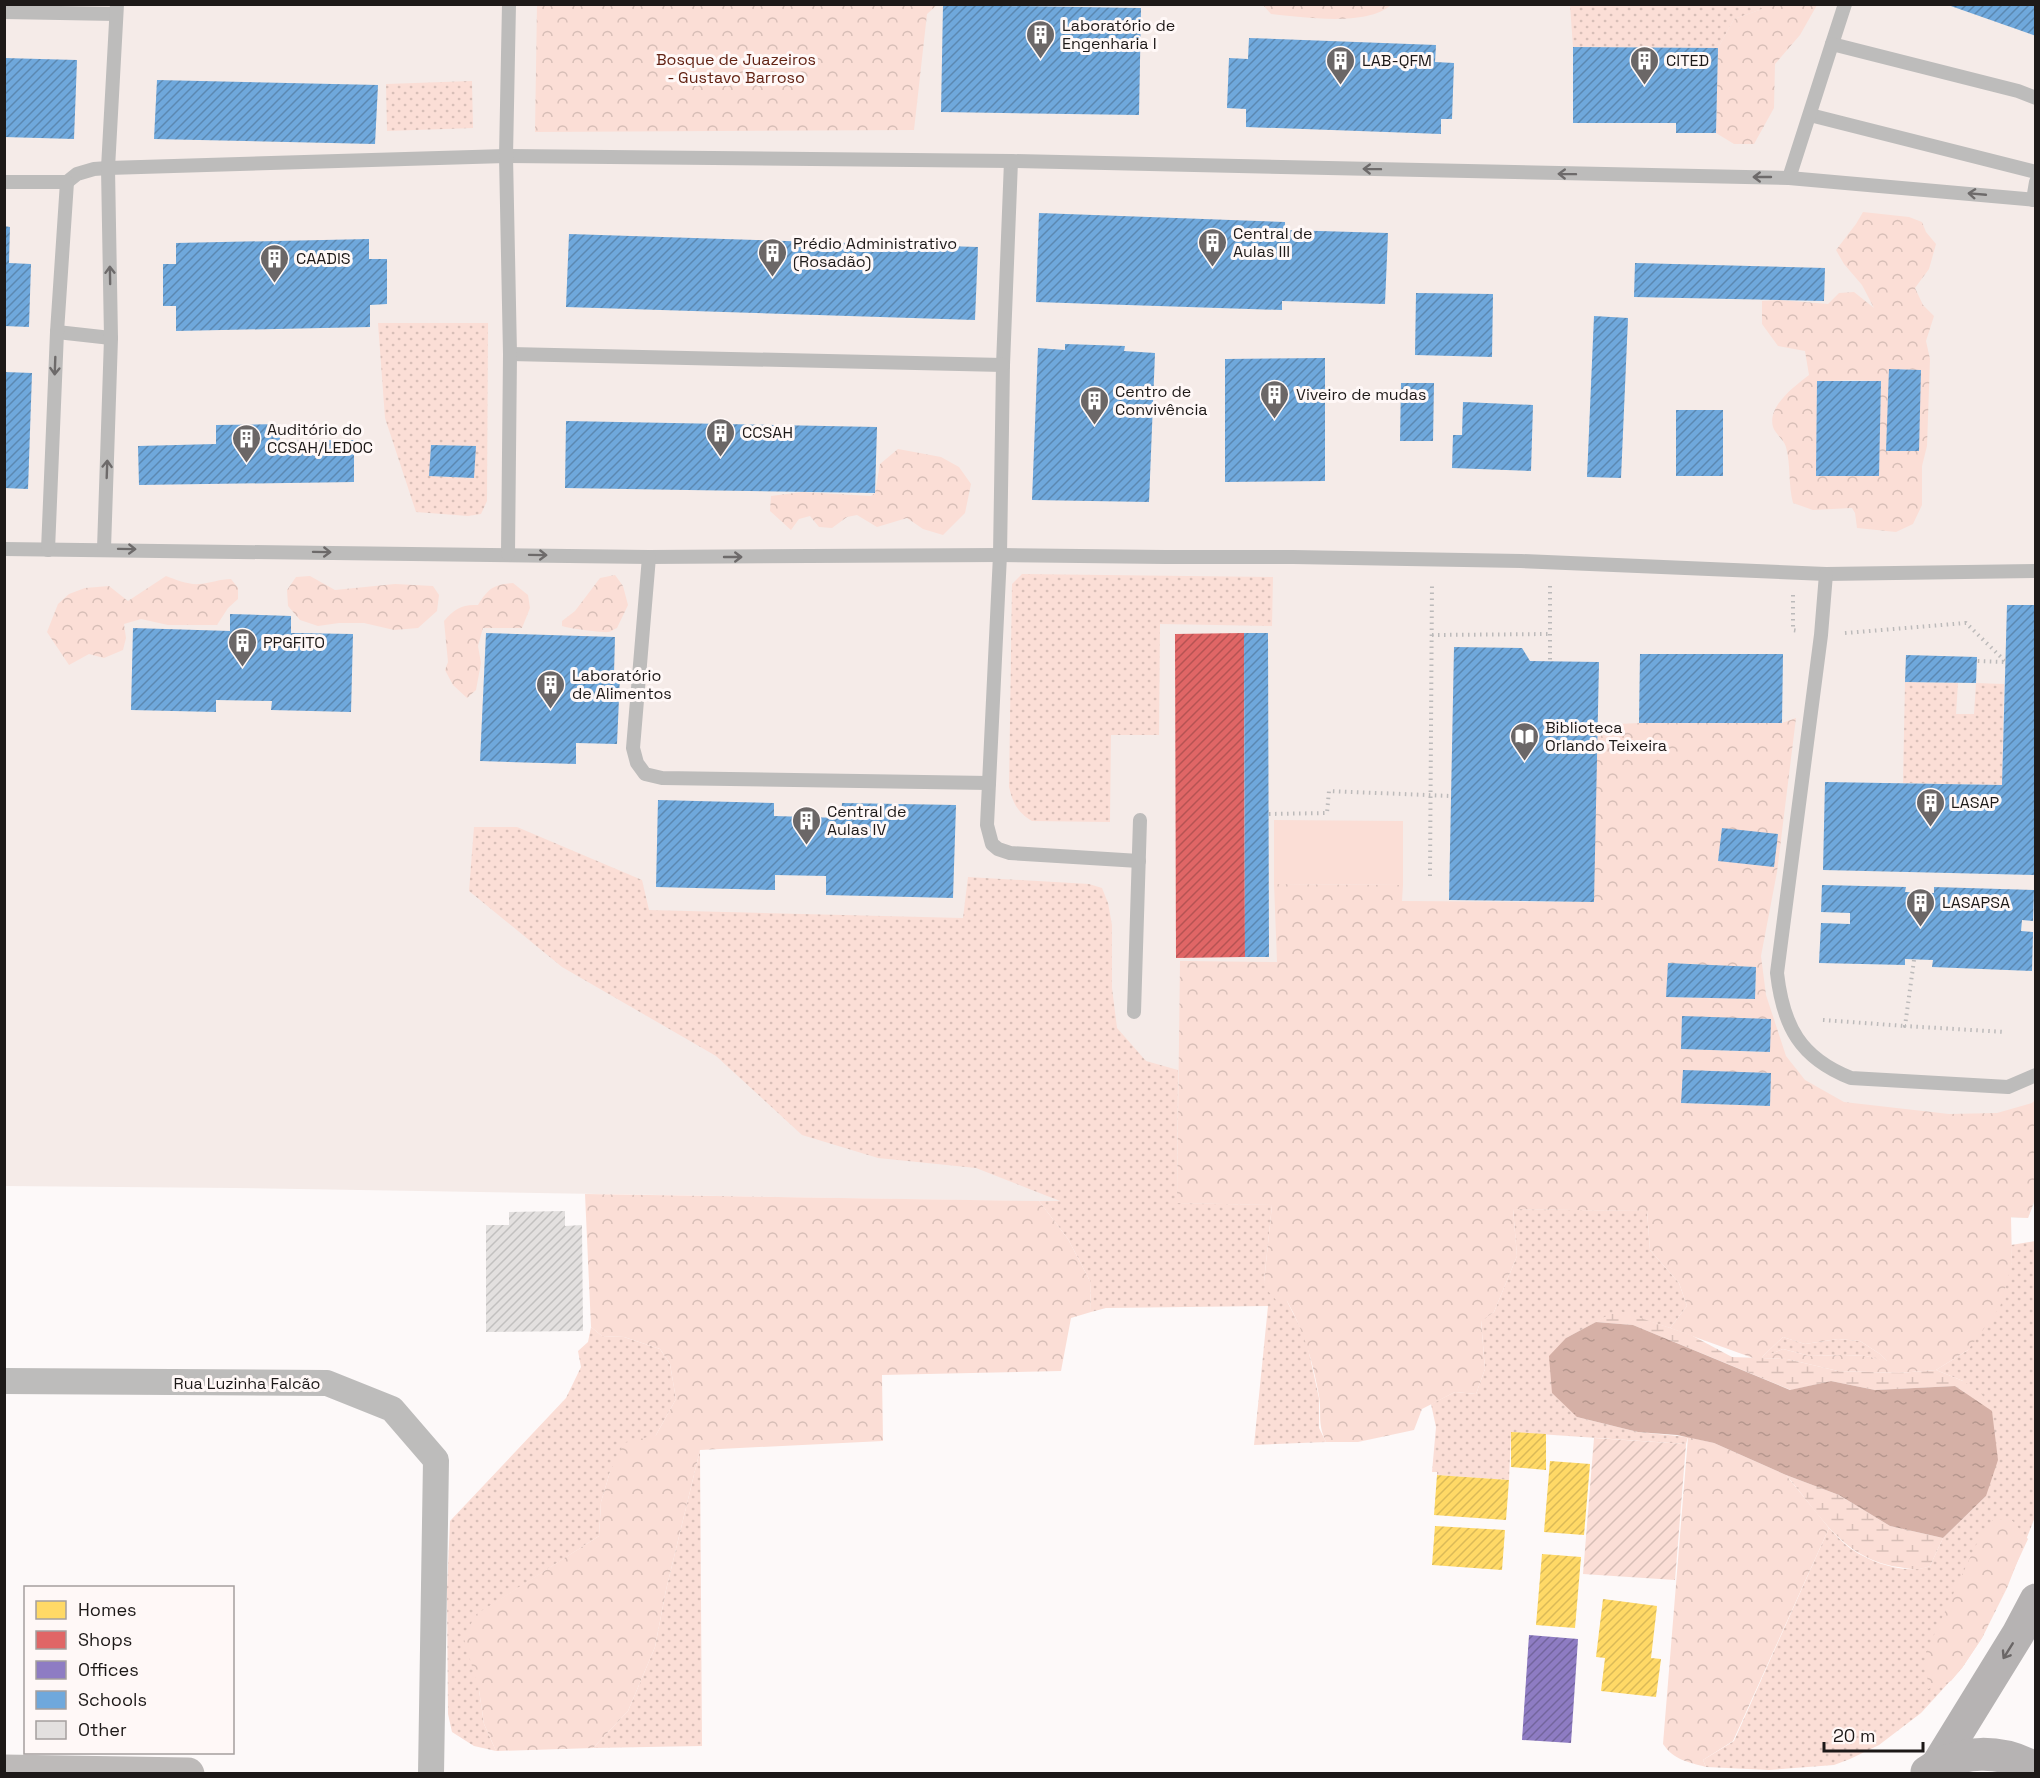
<svg xmlns="http://www.w3.org/2000/svg" width="2040" height="1778" font-family="'Space Grotesk',sans-serif">
	<style>
		.built { fill: #f5ebe8 }
		.grass { fill: url(#grass-dots); fill-rule: evenodd }
		.forest { fill: url(#forest-crowns); fill-rule: evenodd }
		.wetland { fill: url(#wetland-marsh) }
		.park { fill: #fbded6 }
		.garden { fill: url(#garden-furrows) }
		.water { fill: url(#water-ripples) }
		.homes { fill: url(#homes-hatch) }
		.shops { fill: url(#shops-hatch) }
		.offices { fill: url(#offices-hatch) }
		.schools { fill: url(#schools-hatch) }
		.building { fill: url(#building-hatch) }
		.lines { fill: none; stroke-linecap: round; stroke-linejoin: round }
		.path { stroke: #bcbaba; stroke-width: 4; stroke-dasharray: 1.5 4.5; stroke-linecap: butt }
		.lane { stroke: #bdbcbb; stroke-width: 14 }
		.street { stroke: #bdbcbb; stroke-width: 26 }
		.secondary { stroke: #bdbab9; stroke-width: 33 }
		.primary { stroke: #b6b3b3; stroke-width: 33 }
		.oneway { stroke: #6d6a6a }
		.oneway2 { stroke: #6a6666 }
		.labels { text-anchor: middle; stroke-width: 6; stroke-linejoin: round; paint-order: stroke }
		.poi-label { font-size: 16px; fill: #1d1918; stroke: #fff8f7; text-anchor: start }
		.park-label { font-size: 16px; fill: #622213; stroke: #fff8f7 }
		.street-label { font-size: 16px; fill: #1d1918; stroke: #fff8f7 }
	</style>
	<defs>
		<pattern id="grass-dots" width="8" height="8" patternUnits="userSpaceOnUse" patternTransform="scale(1.5)"><rect width="8" height="8" fill="#fbded6"/><path d="M2 2h.1M6 6h.1" fill="none" stroke="#d7beb7" stroke-width="1.8" stroke-linecap="round"/></pattern>
		<pattern id="forest-crowns" width="20" height="18" patternUnits="userSpaceOnUse" patternTransform="scale(1.5)"><rect width="20" height="18" fill="#fbded6"/><path d="M2 6a3 3 0 1 1 6 0M12 15a3 3 0 1 1 6 0" fill="none" stroke="#d7beb7"/></pattern>
		<pattern id="wetland-marsh" width="20" height="14" patternUnits="userSpaceOnUse" patternTransform="scale(1.5)"><rect width="20" height="14" fill="#fbded6"/><path d="M1 5h8M5 5V1M11 12h8M15 12V8" fill="none" stroke="#d7beb7"/></pattern>
		<pattern id="garden-furrows" width="10" height="10" patternUnits="userSpaceOnUse" patternTransform="scale(1.5)"><rect width="10" height="10" fill="#fbded6"/><path d="M-1 1l2-2M0 10L10 0M9 11l2-2" fill="none" stroke="#d7beb7"/></pattern>
		<pattern id="water-ripples" width="26" height="14" patternUnits="userSpaceOnUse" patternTransform="scale(1.5)"><rect width="26" height="14" fill="#d5b0a6"/><path d="M2 4q2-2 4 0t4 0M15 11q2-2 4 0t4 0" fill="none" stroke="#b6978e"/></pattern>
		<pattern id="homes-hatch" width="6" height="6" patternUnits="userSpaceOnUse" patternTransform="scale(1.5)"><rect width="6" height="6" fill="#ffd966"/><path d="M-1 1l2-2M0 6l6-6M5 7l2-2" fill="none" stroke="#daba58"/></pattern>
		<pattern id="shops-hatch" width="6" height="6" patternUnits="userSpaceOnUse" patternTransform="scale(1.5)"><rect width="6" height="6" fill="#e06666"/><path d="M-1 1l2-2M0 6l6-6M5 7l2-2" fill="none" stroke="#b55353"/></pattern>
		<pattern id="offices-hatch" width="6" height="6" patternUnits="userSpaceOnUse" patternTransform="scale(1.5)"><rect width="6" height="6" fill="#8e7cc3"/><path d="M-1 1l2-2M0 6l6-6M5 7l2-2" fill="none" stroke="#73659d"/></pattern>
		<pattern id="schools-hatch" width="6" height="6" patternUnits="userSpaceOnUse" patternTransform="scale(1.5)"><rect width="6" height="6" fill="#6fa8dc"/><path d="M-1 1l2-2M0 6l6-6M5 7l2-2" fill="none" stroke="#5b88b1"/></pattern>
		<pattern id="building-hatch" width="6" height="6" patternUnits="userSpaceOnUse" patternTransform="scale(1.5)"><rect width="6" height="6" fill="#e3e0df"/><path d="M-1 1l2-2M0 6l6-6M5 7l2-2" fill="none" stroke="#c2c0bf"/></pattern>
	</defs>
	<rect width="100%" height="100%" fill="#fdf9f9"/>
	<path class="built" d="M5,5H2035L2036,1199L2028,1218L234,1188L5,1186Z"/>
	<g class="grass">
		<path d="M1761,4L1762,9L1734,19L1718,48L1573,47L1570,5Z"/>
		<path d="M472,81L473,128L387,131L386,84Z"/>
		<path d="M378,323H488L487,501L481,514L468,516L416,512L385,418ZM431,445L475,446L474,478L430,476Z"/>
		<path d="M1022,574L1273,577L1272,626L1160,624L1159,735H1111L1110,822L1032,821C1017,812 1013,803 1009,787L1012,584Z"/>
		<path d="M1905,682L1958,683L1956,714H1974L1976,683L2004,684L2002,785L1903,783Z"/>
		<path d="M474,827H517L642,880L649,910L963,918L968,877L1089,884L1102,888L1108,903L1112,925V988L1117,1028L1146,1061L1178,1070L1177,1203L1272,1205L1264,1282L1287,1301L1306,1339L1319,1398V1428L1326,1442L1254,1445L1268,1306L1106,1308L1091,1312L1090,1281L1068,1239L1039,1201H1060L976,1168L878,1158L802,1135L716,1056L562,967L469,891Z"/>
		<path d="M1513,1209L1647,1211L1650,1250L1679,1283L1687,1306L1670,1328L1617,1311L1566,1338L1577,1417L1638,1432L1688,1437L1686,1444L1511,1432L1509,1480L1437,1475V1472H1432L1436,1427L1431,1404L1455,1392L1476,1394L1485,1369L1481,1320L1494,1312L1517,1256Z"/>
		<path d="M2035,1241V1517L2007,1588L1982,1638L1962,1668L1921,1713L1879,1745L1850,1759L1834,1765L1769,1770L1706,1767L1703,1760L1734,1741L1829,1528C1835,1534 1840,1540 1846,1545C1865,1561 1906,1576 1930,1566L1943,1538L1986,1496L1963,1381L1936,1370L1968,1350L2012,1263L2011,1245Z"/>
		<path d="M591,1327L602,1336L624,1337L660,1349L670,1364L676,1399L656,1435L610,1472L601,1502L599,1536L476,1615L479,1690L484,1724L496,1751L474,1746L452,1732L448,1714L447,1589L450,1521L566,1398L581,1367L578,1351L588,1342Z"/>
		<path d="M1783,1337L1805,1344L1838,1339L1860,1341L1880,1354L1888,1362L1866,1356L1844,1355L1810,1356L1783,1349L1761,1358Z"/>
		<path d="M700,1450L702,1746L593,1748L628,1711L655,1647L666,1590Z"/>
	</g>
	<g class="forest">
		<path d="M537,5V4L937,5L927,14L914,130L535,132Z"/>
		<path d="M1263,5H1391C1366,27 1303,17 1271,14Z"/>
		<path d="M1761,5H1817L1800,35L1775,64L1774,108L1754,144H1734L1716,133L1718,48L1734,19L1762,9Z"/>
		<path d="M1863,212L1909,217L1922,222L1926,232L1936,244L1929,269L1915,288L1923,305L1934,316L1926,341L1930,359L1927,446L1922,466V505L1913,524L1896,532L1857,528L1855,513L1852,508L1813,510L1793,503C1788,484 1791,466 1786,447C1784,440 1776,435 1773,427C1767,406 1795,386 1809,375L1805,351L1778,346L1762,324V301L1779,300L1828,304L1839,293L1854,292L1874,308L1862,285L1844,264L1836,250L1856,224ZM1890,369L1921,370L1918,451H1886ZM1850,380L1881,381L1879,476H1816L1817,381Z"/>
		<path d="M898,449L941,457L959,467L971,484L965,513L943,535L923,529L907,518L877,527L857,515L847,517L832,528L819,527L810,516L799,519L791,530L770,511L771,496L802,492L871,496L875,493L880,464Z"/>
		<path d="M615,575L623,586L628,605L617,628C614,629 611,632 608,632C604,633 566,628 562,626V621L575,611L600,578Z"/>
		<path d="M166,576C177,580 188,585 200,584C211,583 220,579 231,579L238,588V599L228,608L217,625H168L141,619L124,624L126,638L123,650L104,658L89,654L69,665L47,632L58,604L69,594L85,588L109,586L128,601Z"/>
		<path d="M310,576L335,590L395,584L433,586L439,595L437,611L418,628L394,630L364,623H339L318,626L300,620L288,606L287,590L296,577Z"/>
		<path d="M513,583L528,595L530,608L522,628H483L478,646L481,663L476,690L467,698L453,685L445,670L448,662L444,621C454,609 462,604 478,605C489,588 493,585 513,583Z"/>
		<path d="M1796,718L1777,872L1761,956L1766,995L1786,1056L1805,1080L1844,1102L1949,1114L1997,1113L2032,1103L2035,1100V1199L2028,1218L2011,1217L2012,1263L2000,1307L1968,1350L1936,1370L1899,1373L1838,1371L1787,1359L1753,1358L1670,1328L1687,1306L1679,1283L1650,1250L1647,1211L1513,1209L1517,1256L1494,1312L1481,1321L1485,1369L1476,1394L1455,1392L1422,1409L1414,1430L1358,1442H1326C1317,1422 1322,1415 1319,1396C1313,1362 1304,1331 1287,1301L1276,1300L1267,1290L1264,1282L1272,1205L1177,1203L1180,961L1277,962L1274,884L1403,885L1402,901L1593,902L1597,725L1639,723H1782ZM1668,964L1756,967L1755,999L1667,997ZM1682,1017L1770,1020V1052L1681,1049ZM1683,1071L1771,1073L1770,1106L1682,1103ZM1783,1337L1805,1344L1838,1339L1860,1341L1880,1354L1887,1361L1866,1356L1844,1355L1810,1356L1783,1349L1762,1357Z"/>
		<path d="M585,1194L1039,1201L1068,1239L1090,1281L1091,1312L1071,1318L1061,1371L882,1375L883,1441L700,1450L666,1590L655,1647L628,1711L593,1748L496,1751L484,1724L479,1690L464,1639L475,1615L599,1536L601,1502L610,1472L624,1443L656,1435L676,1399L670,1364L660,1349L624,1337L602,1336L591,1327Z"/>
		<path d="M1688,1437L1714,1443L1786,1475L1829,1528L1733,1741L1703,1760L1706,1767C1688,1762 1674,1760 1663,1744Z"/>
		<path d="M2011,1519L2028,1539L1982,1638L1962,1668L1951,1681L1928,1689L1926,1652L1976,1545L1993,1520Z"/>
	</g>
	<g class="wetland">
		<path d="M1617,1310L1691,1335L1732,1357L1787,1359L1838,1371L1899,1373L1936,1370L1963,1381L1981,1393L1992,1411L1955,1386L1875,1390L1831,1381L1791,1390L1633,1325L1596,1322Z"/>
		<path d="M1786,1475L1839,1495L1890,1526L1943,1538L1930,1566C1918,1571 1911,1569 1898,1567C1841,1558 1821,1515 1786,1475Z"/>
	</g>
	<path class="park" d="M1274,820L1403,821V885L1274,884Z"/>
	<path class="garden" d="M1594,1438L1686,1444L1675,1580L1583,1574Z"/>
	<path class="water" d="M1596,1322L1633,1325L1790,1390L1831,1381L1875,1390L1955,1386L1992,1411L1998,1460L1986,1496L1943,1538L1890,1526L1839,1495L1786,1475L1714,1443L1677,1435L1638,1432L1577,1417L1552,1393L1549,1356L1566,1338Z"/>
	<g class="homes">
		<path d="M1511,1432L1546,1434V1470L1511,1467Z"/>
		<path d="M1550,1461L1590,1464L1584,1535L1544,1532Z"/>
		<path d="M1437,1475L1509,1480L1506,1520L1434,1515Z"/>
		<path d="M1435,1526L1505,1530L1502,1570L1432,1565Z"/>
		<path d="M1542,1554L1581,1557L1575,1628L1536,1625Z"/>
		<path d="M1603,1599L1657,1606L1651,1658L1661,1659L1656,1697L1601,1691L1605,1658L1596,1657Z"/>
	</g>
	<path class="shops" d="M1244,633L1245,957L1176,958L1175,634Z"/>
	<path class="offices" d="M1529,1635L1578,1639L1571,1743L1522,1740Z"/>
	<g class="schools">
		<path d="M943,5L1141,8L1139,115L941,112Z"/>
		<path d="M1948,5H2036V36Z"/>
		<path d="M1249,38L1436,45L1435,62L1454,63L1452,119H1441V134L1246,127V109L1227,108L1229,58L1248,59Z"/>
		<path d="M1573,47L1718,48L1716,133H1676V123H1573Z"/>
		<path d="M4,58L77,60L74,139L4,137Z"/>
		<path d="M157,80L378,85L375,144L154,139Z"/>
		<path d="M1039,213L1285,222V230L1388,233L1385,304L1282,301V310L1036,302Z"/>
		<path d="M4,226L10,227L9,263L31,264L29,327L4,326Z"/>
		<path d="M569,234L978,247L975,320L566,307Z"/>
		<path d="M369,239V259H387V304L370,305V327L176,331V306H163V264H176V243Z"/>
		<path d="M1635,263L1825,268L1824,301L1634,297Z"/>
		<path d="M1416,293L1493,294L1492,357L1415,355Z"/>
		<path d="M1594,316L1628,318L1621,478L1587,477Z"/>
		<path d="M1065,344L1125,346L1124,351L1155,353L1149,502L1032,500L1038,348L1065,350Z"/>
		<path d="M1325,358V481L1225,482V359Z"/>
		<path d="M1889,369L1921,370L1919,451H1886Z"/>
		<path d="M4,372L32,373L28,489L4,488Z"/>
		<path d="M1817,381H1881L1879,476H1816Z"/>
		<path d="M1401,383H1434L1433,441H1400Z"/>
		<path d="M1463,402L1533,405L1531,471L1452,468L1453,435H1462Z"/>
		<rect x="1676" y="410" width="47" height="66"/>
		<path d="M566,421L877,427L875,493L565,488Z"/>
		<path d="M280,424V441L354,440V482L139,485L138,446L216,444V425Z"/>
		<path d="M431,445L476,446L474,478L429,476Z"/>
		<path d="M2007,605H2036V875L1823,870L1825,782L2002,785Z"/>
		<path d="M230,614L291,616V633L353,634L351,712L271,710L272,701L216,700V712L131,710L133,628L230,631Z"/>
		<path d="M486,633L615,637L614,674L620,675L617,744L576,743V764L480,761Z"/>
		<path d="M1244,633H1268L1269,957H1245Z"/>
		<path d="M1454,647L1522,648L1530,661L1599,662L1594,902L1449,900Z"/>
		<path d="M1640,654H1783L1782,723H1639Z"/>
		<path d="M1906,655L1977,657L1976,683L1905,682Z"/>
		<path d="M658,800L774,803V816L841,818L842,803L956,805L953,898L826,895V876L775,875V890L656,887Z"/>
		<path d="M1722,828L1778,834L1774,867L1718,861Z"/>
		<path d="M1822,885L1906,887L1905,892L1934,893V887L2034,890L2033,921L2022,920L2021,931L2033,932L2032,971L1932,967L1933,960L1905,959V965L1819,963L1821,923L1850,924V913L1821,912Z"/>
		<path d="M1668,963L1756,967L1755,999L1666,997Z"/>
		<path d="M1682,1016L1771,1019L1770,1052L1681,1049Z"/>
		<path d="M1683,1070L1771,1073L1770,1106L1681,1103Z"/>
	</g>
	<path class="building" d="M565,1211V1226L582,1225L583,1331L486,1332V1225H509V1212Z"/>
	<g class="lines">
		<g class="path">
			<path d="M1550,586V661"/>
			<path d="M1793,595V630L1799,631"/>
			<path d="M1845,633L1966,623L2006,662L1977,661"/>
			<path d="M1432,635L1550,634"/>
			<path d="M1269,814L1327,813L1329,791L1451,796"/>
			<path d="M1430,876L1432,583"/>
			<path d="M1914,960L1905,1026L2005,1032"/>
			<path d="M1823,1020L1905,1026"/>
		</g>
		<g class="lane">
			<path d="M4,12L116,14"/>
			<path d="M1832,44L1845,4"/>
			<path d="M1810,115L2036,172"/>
			<path d="M1011,161L1003,365L1000,555L987,825L992,844L998,849L1010,853L1139,861"/>
			<path d="M1789,178L1832,44L2018,91L2036,98"/>
			<path d="M4,182H67L77,174L94,169L108,168L506,156L1011,161L1789,178L2036,200"/>
			<path d="M2033,200L2036,182"/>
			<path d="M57,332L111,338"/>
			<path d="M510,354L1003,365"/>
			<path d="M4,549L649,557L1000,555L1165,557H1293L1521,561L1826,574L2036,571"/>
			<path d="M104,549L111,338L108,168L117,4"/>
			<path d="M48,550L57,332L67,182"/>
			<path d="M508,554L510,354L506,156L509,4"/>
			<path d="M649,557L633,748L637,763L645,774L662,778L989,783"/>
			<path d="M1826,574L1821,635L1777,973C1783,1026 1800,1058 1851,1078L2008,1087L2036,1075"/>
			<path d="M1134,1012L1140,820"/>
		</g>
		<path class="street" d="M4,1381L327,1383L392,1409L436,1460L431,1774"/>
		<path class="secondary" d="M4,1771L188,1774"/>
		<g class="primary">
			<path d="M1936,1767L2018,1634L2036,1600"/>
			<path d="M1927,1772C1960,1749 2002,1749 2036,1769"/>
		</g>
	</g>
	<defs><path id="oneway-shaft" d="M-6 0H5M1.5-3L5.5 0L1.5 3" fill="none" stroke-width="1.6" stroke-linecap="round" stroke-linejoin="round" transform="scale(1.5)"/></defs>
	<g class="oneway">
		<use href="#oneway-shaft" transform="translate(1372 169) rotate(-179)"/>
		<use href="#oneway-shaft" transform="translate(1567 174) rotate(-179)"/>
		<use href="#oneway-shaft" transform="translate(1762 177) rotate(-180)"/>
		<use href="#oneway-shaft" transform="translate(1977 194) rotate(-175)"/>
		<use href="#oneway-shaft" transform="translate(110 275) rotate(-91)"/>
		<use href="#oneway-shaft" transform="translate(55 366) rotate(92)"/>
		<use href="#oneway-shaft" transform="translate(107 469) rotate(-88)"/>
		<use href="#oneway-shaft" transform="translate(127 549) rotate(1)"/>
		<use href="#oneway-shaft" transform="translate(322 552) rotate(1)"/>
		<use href="#oneway-shaft" transform="translate(538 555) rotate(1)"/>
		<use href="#oneway-shaft" transform="translate(733 557)"/>
	</g>
	<use class="oneway2" href="#oneway-shaft" transform="translate(2008 1651) rotate(122)"/>
	<defs>
		<symbol id="building-pin" viewBox="-11 -11 22 30"><path d="M0 17L-7.5 6A9.5 9.5 0 1 1 7.5 6Z" fill="#6b6767" stroke="#fff8f7"/><path d="M-4-6H4V6H1V3H-1V6H-4ZM-2.5-4.3h1.7v1.8h-1.7ZM.8-4.3h1.7v1.8H.8ZM-2.5-1h1.7V.8h-1.7ZM.8-1h1.7V.8H.8Z" fill="#fff"/></symbol>
		<symbol id="library-pin" viewBox="-11 -11 22 30"><path d="M0 17L-7.5 6A9.5 9.5 0 1 1 7.5 6Z" fill="#6b6767" stroke="#fff8f7"/><path d="M-6-4Q-3-5.5-.7-3.5V5Q-3 3-6 4ZM6-4Q3-5.5 .7-3.5V5Q3 3 6 4Z" fill="#fff"/></symbol>
	</defs>
	<g fill-rule="evenodd">
		<use href="#building-pin" x="1024" y="18" width="33" height="45"/>
		<use href="#building-pin" x="1324" y="44" width="33" height="45"/>
		<use href="#building-pin" x="1628" y="44" width="33" height="45"/>
		<use href="#building-pin" x="1196" y="226" width="33" height="45"/>
		<use href="#building-pin" x="756" y="236" width="33" height="45"/>
		<use href="#building-pin" x="258" y="242" width="33" height="45"/>
		<use href="#building-pin" x="1258" y="378" width="33" height="45"/>
		<use href="#building-pin" x="1078" y="384" width="33" height="45"/>
		<use href="#building-pin" x="704" y="416" width="33" height="45"/>
		<use href="#building-pin" x="230" y="422" width="33" height="45"/>
		<use href="#building-pin" x="226" y="626" width="33" height="45"/>
		<use href="#building-pin" x="534" y="668" width="33" height="45"/>
		<use href="#library-pin" x="1508" y="720" width="33" height="45"/>
		<use href="#building-pin" x="1914" y="786" width="33" height="45"/>
		<use href="#building-pin" x="790" y="804" width="33" height="45"/>
		<use href="#building-pin" x="1904" y="886" width="33" height="45"/>
	</g>
	<g class="labels">
		<g class="poi-label">
			<text x="1062" y="31">Laboratório de<tspan x="1062" dy="18">Engenharia I</tspan></text>
			<text x="1362" y="66">LAB-QFM</text>
			<text x="1666" y="66">CITED</text>
			<text x="1233" y="239">Central de<tspan x="1233" dy="18">Aulas III</tspan></text>
			<text x="793" y="249">Prédio Administrativo<tspan x="793" dy="18">(Rosadão)</tspan></text>
			<text x="296" y="264">CAADIS</text>
			<text x="1115" y="397">Centro de<tspan x="1115" dy="18">Convivência</tspan></text>
			<text x="1296" y="400">Viveiro de mudas</text>
			<text x="267" y="435">Auditório do<tspan x="267" dy="18">CCSAH/LEDOC</tspan></text>
			<text x="742" y="438">CCSAH</text>
			<text x="263" y="648">PPGFITO</text>
			<text x="572" y="681">Laboratório<tspan x="572" dy="18">de Alimentos</tspan></text>
			<text x="1545" y="733">Biblioteca<tspan x="1545" dy="18">Orlando Teixeira</tspan></text>
			<text x="1951" y="808">LASAP</text>
			<text x="827" y="817">Central de<tspan x="827" dy="18">Aulas IV</tspan></text>
			<text x="1942" y="908">LASAPSA</text>
		</g>
		<g class="park-label">
			<text x="736" y="65">Bosque de Juazeiros<tspan x="736" dy="18">- Gustavo Barroso</tspan></text>
		</g>
		<g class="street-label">
			<text x="247" y="1389">Rua Luzinha Falcão</text>
		</g>
	</g>
	<rect width="2040" height="1778" fill="none" stroke="#1d1918" stroke-width="12"/>
	<rect x="24" y="1586" width="210" height="168" fill="#fff8f7" stroke="#a59f9e" stroke-width="1.5"/>
	<rect x="36" y="1601" width="30" height="18" fill="#ffd966" stroke="#a59f9e" stroke-width="1.5"/>
	<text x="78" y="1616" font-size="18" fill="#1d1918">Homes</text>
	<rect x="36" y="1631" width="30" height="18" fill="#e06666" stroke="#a59f9e" stroke-width="1.5"/>
	<text x="78" y="1646" font-size="18" fill="#1d1918">Shops</text>
	<rect x="36" y="1661" width="30" height="18" fill="#8e7cc3" stroke="#a59f9e" stroke-width="1.5"/>
	<text x="78" y="1676" font-size="18" fill="#1d1918">Offices</text>
	<rect x="36" y="1691" width="30" height="18" fill="#6fa8dc" stroke="#a59f9e" stroke-width="1.5"/>
	<text x="78" y="1706" font-size="18" fill="#1d1918">Schools</text>
	<rect x="36" y="1721" width="30" height="18" fill="#e3e0df" stroke="#a59f9e" stroke-width="1.5"/>
	<text x="78" y="1736" font-size="18" fill="#1d1918">Other</text>
	<path d="M1824 1742v9h99v-9" fill="none" stroke="#1d1918" stroke-width="3"/>
	<text x="1833" y="1742" font-size="18" fill="#1d1918" stroke="#fff8f7" stroke-width="4.5" paint-order="stroke">20 m</text>
</svg>
